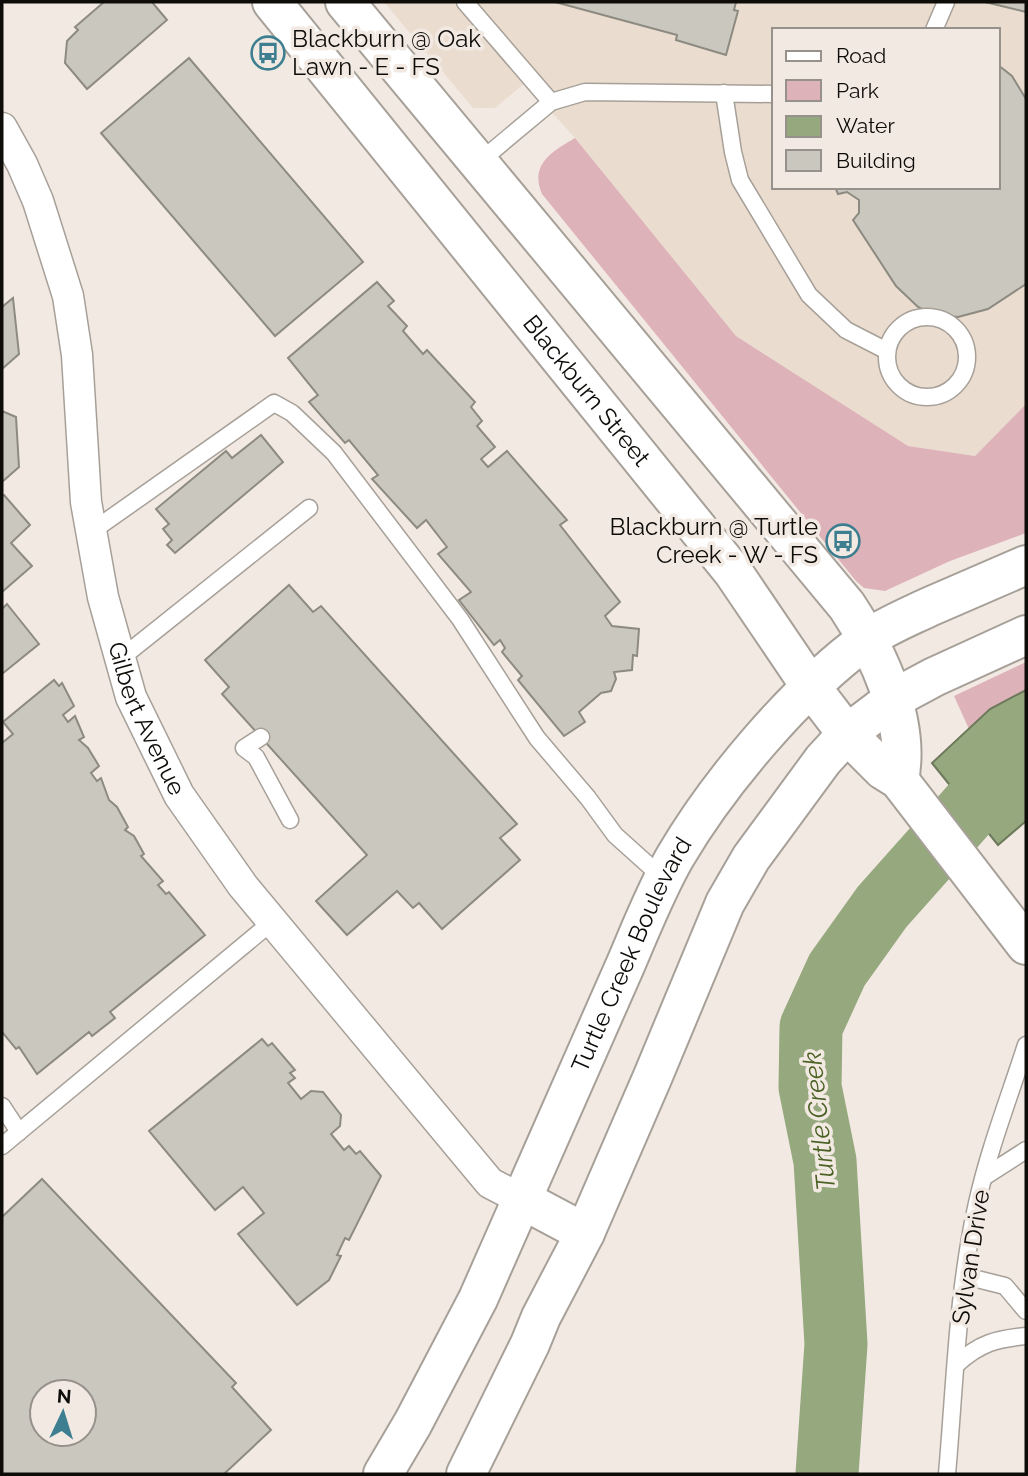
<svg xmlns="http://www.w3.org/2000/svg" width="1028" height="1476" font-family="Raleway,sans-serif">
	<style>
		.built { fill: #eaddcf; fill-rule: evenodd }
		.green { fill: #deb2b9 }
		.water { fill: #96a87e; stroke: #6d795b; stroke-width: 2 }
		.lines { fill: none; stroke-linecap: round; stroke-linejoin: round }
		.river { stroke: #96a87e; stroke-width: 63 }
		.building { fill: #cac8be; stroke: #8c8a81; stroke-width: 2; fill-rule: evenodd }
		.service-casing { stroke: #a7a099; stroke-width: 19 }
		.minor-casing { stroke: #a7a099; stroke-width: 33 }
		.tertiary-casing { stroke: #a7a099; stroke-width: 42 }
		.secondary-casing { stroke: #a7a099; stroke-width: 42 }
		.service { stroke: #fff; stroke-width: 16 }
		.minor { stroke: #fff; stroke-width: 30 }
		.tertiary { stroke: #fff; stroke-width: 38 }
		.secondary { stroke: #fff; stroke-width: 38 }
		.labels { text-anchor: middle; stroke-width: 7; stroke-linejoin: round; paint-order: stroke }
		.poi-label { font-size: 24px; fill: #0e0c09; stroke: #f2eae2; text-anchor: start }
		.street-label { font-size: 24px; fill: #0e0c09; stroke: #f2eae2 }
		.water-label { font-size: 26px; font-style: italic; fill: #4a6124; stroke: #f2eae2 }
	</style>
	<rect width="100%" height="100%" fill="#f2eae2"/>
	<path class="built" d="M384,2H1026V404L975,456L908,446L811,386L736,336L575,138L525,83L495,108H473ZM774,30H998V187H774Z"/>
	<g class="green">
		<path d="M575,138L736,336L908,446L975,456L1026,404V533L950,561L885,591L864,588L856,581L542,194C529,164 553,151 575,138Z"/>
		<path d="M1026,662V690L991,709L969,729L954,696Z"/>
	</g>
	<path class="water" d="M1026,690V821L998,845L932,763L990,709Z"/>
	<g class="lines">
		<path class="river" d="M827,1474L836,1344L825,1161L810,1087L811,1027L837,970L882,907L987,789L1026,766"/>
	</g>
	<g class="building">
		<path d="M104,2H152L167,20L87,89L65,63L67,41L78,30L75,27Z"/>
		<path d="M555,2H736L734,10L738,11L726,55L676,40L677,35Z"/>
		<path d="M985,2H1026V12Z"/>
		<path d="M189,58L363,262L275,336L101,133Z"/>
		<path d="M998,65L1012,76L1026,99V284L988,309L958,317L935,315L918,307L896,286L853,220L859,213V200L847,192L838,194L835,187H998Z"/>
		<path d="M377,282L394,301L388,306L407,326L403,331L423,354L427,350L475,402L471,407L482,421L477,426L495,447L481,459L488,467L507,451L567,520L560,525L620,602L605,616L612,626L639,629L637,656L633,655L632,670L614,672L616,679L611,691L601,693L579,712L585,722L564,736L518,680L522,676L502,652L505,648L500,640L494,645L459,600L471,592L438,554L447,547L426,520L417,528L372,479L378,475L349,440L345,443L309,402L318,395L288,358Z"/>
		<path d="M13,298L19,354L2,369V307Z"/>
		<path d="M2,411L16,417L19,467L2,482Z"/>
		<path d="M261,435L283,462L175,553L167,545L172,540L163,529L169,524L156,509L226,451L232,458Z"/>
		<path d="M4,495L30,525L11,543L32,566L2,592V496Z"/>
		<path d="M289,585L313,612L321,606L517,824L500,838L520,860L442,929L419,903L413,908L397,891L347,935L316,901L367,855L222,694L229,687L205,660Z"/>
		<path d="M7,604L39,644L2,674V609Z"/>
		<path d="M54,680L59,686L62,683L74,706L63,715L68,722L75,716L84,737L79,740L88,748L99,766L91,773L97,781L101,778L109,800L117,807L128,827L125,830L134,836L144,854L141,856L163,881L158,885L166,894L169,892L205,935L110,1012L115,1018L92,1036L89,1032L37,1074L19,1047L16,1049L2,1032V743L13,734L3,722Z"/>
		<path d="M262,1039L268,1046L272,1043L295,1070L290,1073L295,1078L288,1083L301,1099L311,1091L323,1092L341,1115L340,1126L331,1134L344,1150L349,1146L356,1154L360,1151L381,1176L349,1240L345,1238L337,1255L341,1256L329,1280L297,1305L238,1234L264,1213L243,1187L215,1210L149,1131Z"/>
		<path d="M42,1179L236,1383L232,1387L271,1430L224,1474H2V1217ZM42,1392H84V1434H42Z"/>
	</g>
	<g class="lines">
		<defs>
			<g id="service">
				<path d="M465,2L551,102"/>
				<path d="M934,30L946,2"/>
				<path d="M724,93L733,152L740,180L809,295L846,330L887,351"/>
				<path d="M478,163L551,102L585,92L774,94"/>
				<circle cx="927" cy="357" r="40"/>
				<path d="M91,532L274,403L292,413L334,453L460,619L537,738L588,798L615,835L664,879"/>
				<path d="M120,659L309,508"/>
				<path d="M261,737L244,748L256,757L290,820"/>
				<path d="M2,1106L19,1132"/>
				<path d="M2,1146L273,921"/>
				<path d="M984,1177L1026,1150"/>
				<path d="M965,1276L1005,1286L1026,1311"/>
				<path d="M957,1364C980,1343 996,1339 1026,1336"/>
				<path d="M947,1474C955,1384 957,1292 977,1203C989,1149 1009,1098 1026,1045"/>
			</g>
			<g id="minor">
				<path id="s1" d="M2,128L22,164L38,201L68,296L77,355L86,502L103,597L131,697L179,795L243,886L490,1183L521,1199"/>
			</g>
			<g id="tertiary">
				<path id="s2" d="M272,2L733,572L811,687L847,734L883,770L899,780L1026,945"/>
				<path d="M345,2L847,606C878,653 911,721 899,780"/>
			</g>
			<g id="secondary">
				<path d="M521,1199L585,1233"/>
				<path id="s3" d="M383,1474L413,1423L478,1299L624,968C640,931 655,892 675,857C719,782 797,690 867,639C886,626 908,617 929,607C961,593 994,579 1026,565"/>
				<path d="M466,1474L530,1344L541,1317L585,1233L653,1076L725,903L751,858L823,760L847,734L893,699L934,677L1026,635"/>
			</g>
		</defs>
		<use href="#service" class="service-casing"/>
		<use href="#minor" class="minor-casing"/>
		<use href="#tertiary" class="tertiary-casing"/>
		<use href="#secondary" class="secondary-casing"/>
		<use href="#service" class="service"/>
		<use href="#minor" class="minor"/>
		<use href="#tertiary" class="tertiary"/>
		<use href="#secondary" class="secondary"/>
	</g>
	<defs>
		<symbol id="bus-ring" viewBox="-11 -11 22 22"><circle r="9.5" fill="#f2eae2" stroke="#3d7f90" stroke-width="1.5"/><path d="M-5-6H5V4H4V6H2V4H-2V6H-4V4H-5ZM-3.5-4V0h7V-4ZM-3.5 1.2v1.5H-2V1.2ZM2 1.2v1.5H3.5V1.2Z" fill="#3d7f90"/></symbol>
	</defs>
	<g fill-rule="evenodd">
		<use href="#bus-ring" x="249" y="34" width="38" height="38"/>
		<use href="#bus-ring" x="824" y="522" width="38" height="38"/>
	</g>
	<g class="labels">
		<g class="poi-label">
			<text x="292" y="47">Blackburn @ Oak<tspan x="292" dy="28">Lawn - E - FS</tspan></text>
			<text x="818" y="535" text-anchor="end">Blackburn @ Turtle<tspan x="818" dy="28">Creek - W - FS</tspan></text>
		</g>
		<g class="street-label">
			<text dy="8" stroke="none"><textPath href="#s2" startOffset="500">Blackburn Street</textPath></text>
			<text dy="8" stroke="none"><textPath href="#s1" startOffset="614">Gilbert Avenue</textPath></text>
			<text dy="8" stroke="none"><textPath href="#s3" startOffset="576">Turtle Creek Boulevard</textPath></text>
			<text transform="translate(971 1257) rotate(-81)" y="8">Sylvan Drive</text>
		</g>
		<g class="water-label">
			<text transform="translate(819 1121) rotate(-96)" y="9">Turtle Creek</text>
		</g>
	</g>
	<rect width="1028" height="1476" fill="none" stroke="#0e0c09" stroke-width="7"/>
	<rect x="772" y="28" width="228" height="161" fill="#f2eae2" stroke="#97918b" stroke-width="2"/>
	<rect x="786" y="51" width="35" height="10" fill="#ffffff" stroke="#97918b" stroke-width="2"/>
	<text x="836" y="63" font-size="21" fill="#0e0c09">Road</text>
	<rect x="786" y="80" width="35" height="21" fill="#deb2b9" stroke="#97918b" stroke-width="2"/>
	<text x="836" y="98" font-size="21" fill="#0e0c09">Park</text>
	<rect x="786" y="116" width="35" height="21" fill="#96a87e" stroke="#97918b" stroke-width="2"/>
	<text x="836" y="133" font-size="21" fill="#0e0c09">Water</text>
	<rect x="786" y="150" width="35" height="21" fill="#cac8be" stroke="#97918b" stroke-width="2"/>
	<text x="836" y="168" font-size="21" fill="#0e0c09">Building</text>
	<g transform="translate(63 1413) rotate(4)"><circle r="33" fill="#f2eae2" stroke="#97918b" stroke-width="2"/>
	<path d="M0-5L12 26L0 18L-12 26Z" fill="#3d7f90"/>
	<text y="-10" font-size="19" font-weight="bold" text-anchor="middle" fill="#0e0c09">N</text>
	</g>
</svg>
